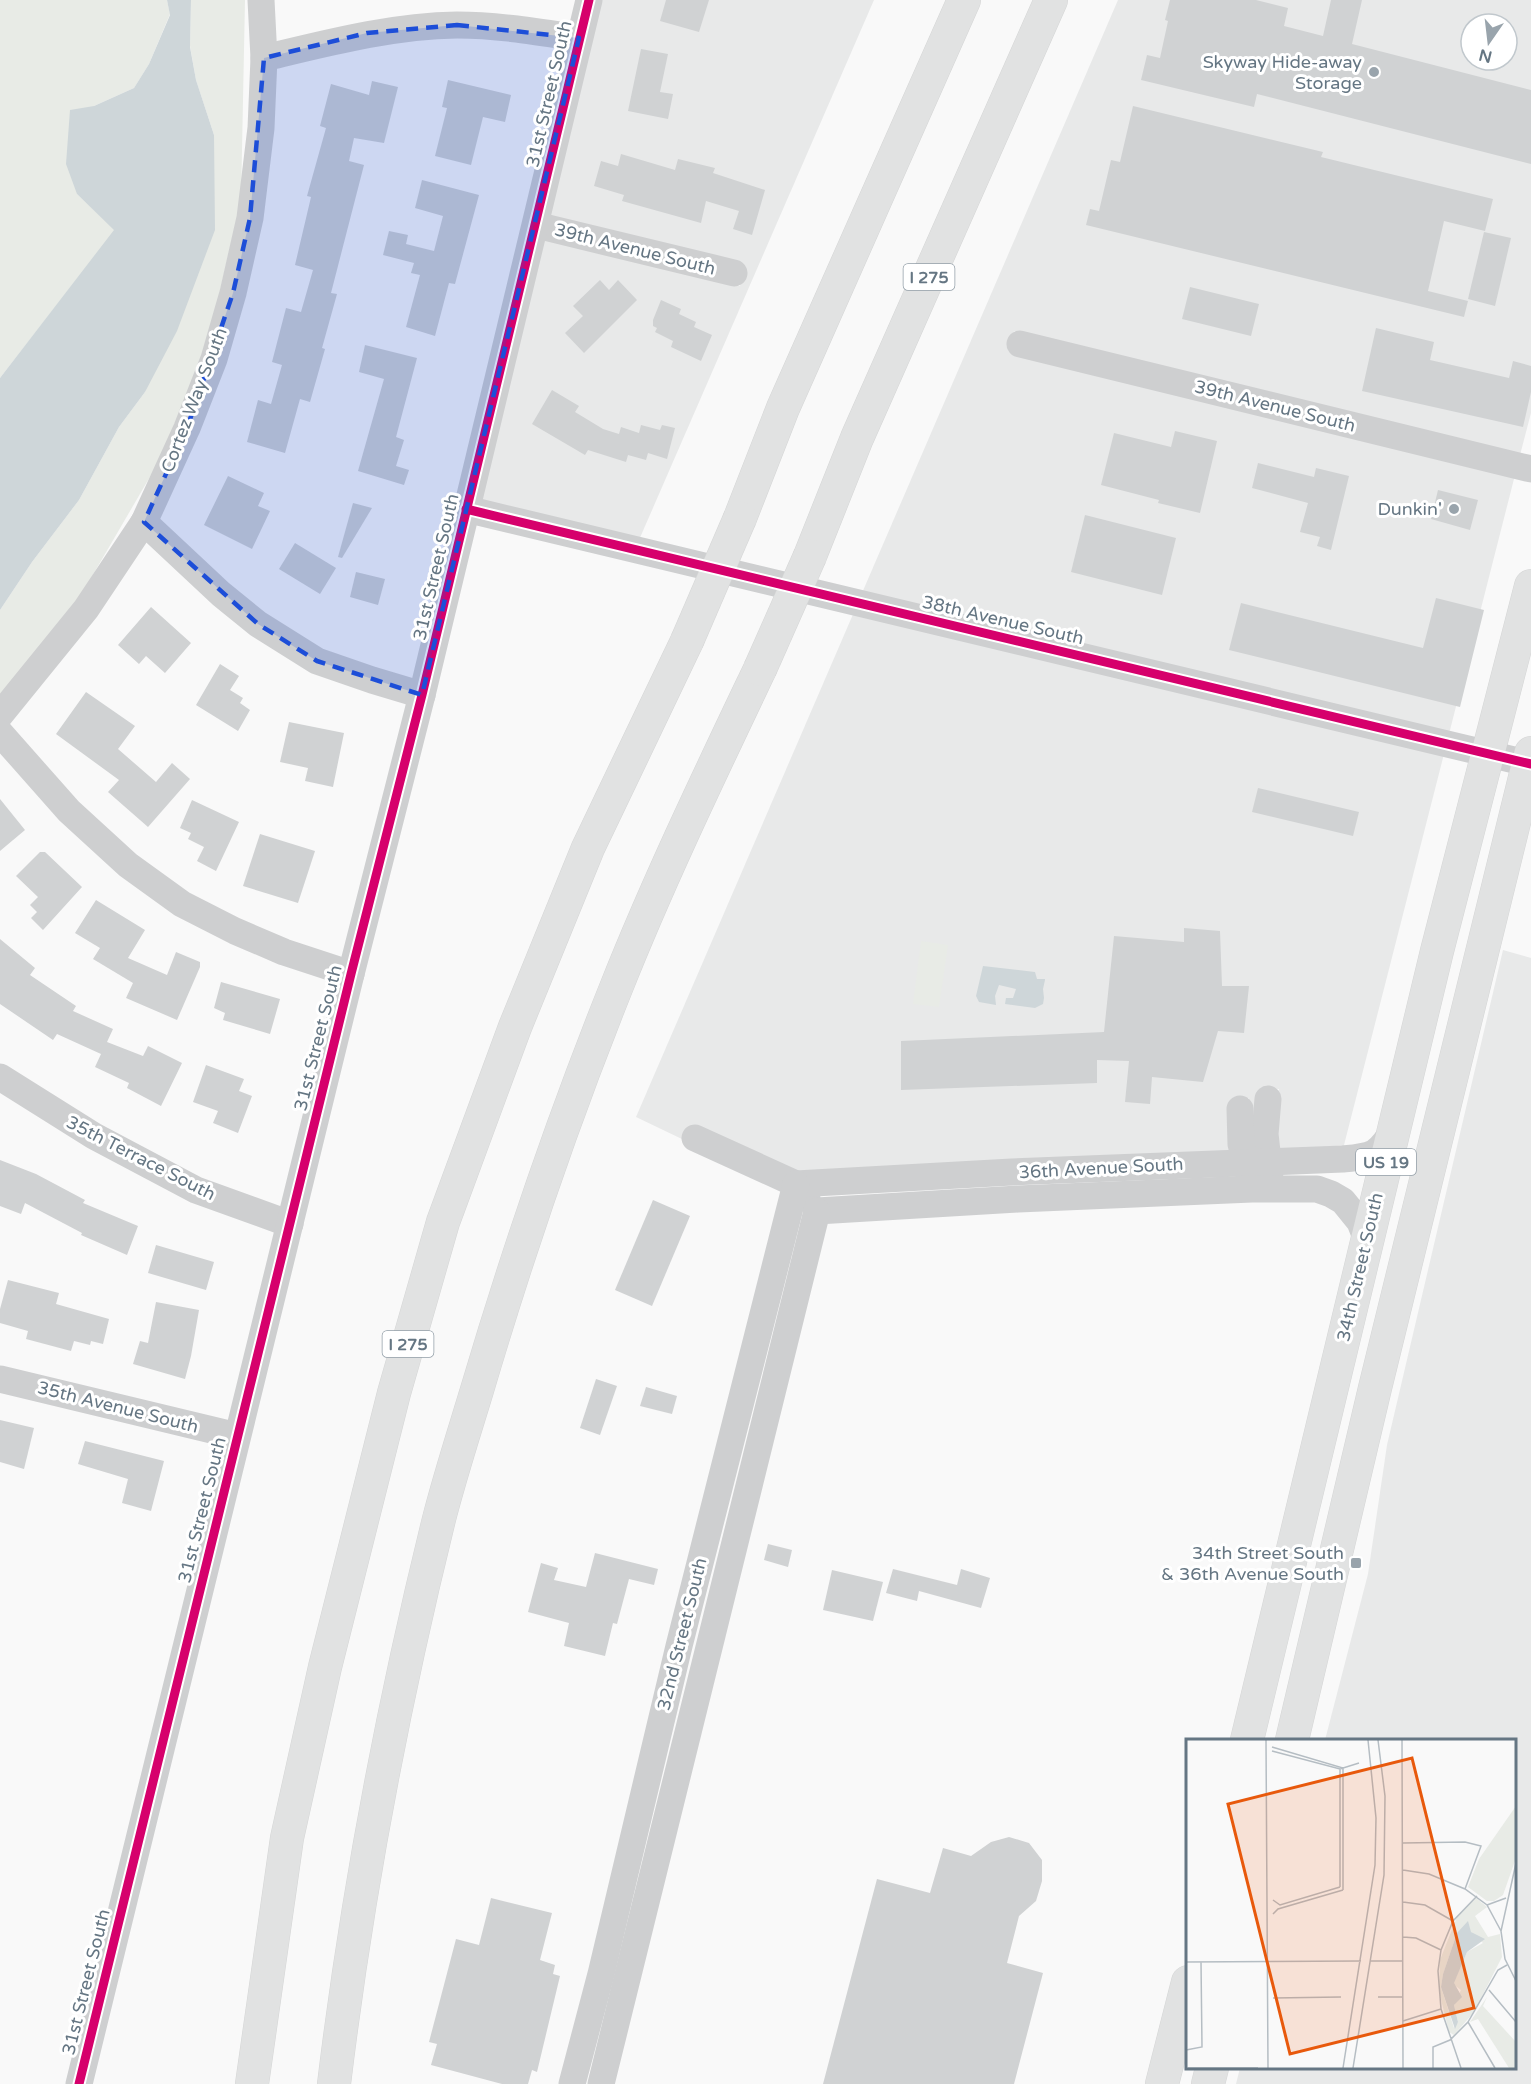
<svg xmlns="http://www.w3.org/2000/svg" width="1531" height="2084" font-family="'Varela Round',sans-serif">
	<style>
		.built { fill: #e8e9e9; fill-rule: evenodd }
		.green { fill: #e8ebe6 }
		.water { fill: #ced6d9 }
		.building { fill: #d0d2d3 }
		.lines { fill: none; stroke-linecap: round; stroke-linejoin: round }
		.highway-casing { stroke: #d5d6d6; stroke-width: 34 }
		.minor { stroke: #cecfd0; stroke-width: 27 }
		.highway { stroke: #e1e2e2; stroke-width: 33 }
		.highway-bridge-casing { stroke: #d5d6d6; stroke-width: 34; stroke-linecap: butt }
		.highway-bridge { stroke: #e1e2e2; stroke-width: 33 }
		.cycleway-casing { stroke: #fff; stroke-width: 13 }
		.cycleway { stroke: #d6006c; stroke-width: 9 }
		.marked { fill: #1d4ed8; fill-opacity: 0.2; stroke: #1d4ed8; stroke-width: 4.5; stroke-dasharray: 12 8; stroke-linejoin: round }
		.poi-dot { fill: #99a4ac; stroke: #fff; stroke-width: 2 }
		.labels { text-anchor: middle; stroke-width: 6; stroke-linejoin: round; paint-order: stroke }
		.shield { fill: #fff; stroke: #939fa8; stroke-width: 1.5 }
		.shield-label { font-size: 16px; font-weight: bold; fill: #657683 }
		.poi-label { font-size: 18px; fill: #657683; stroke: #fff; text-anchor: end }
		.street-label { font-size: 18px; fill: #657683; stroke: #fff }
		.inset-road { fill: none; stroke: #b5bdc3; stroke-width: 1.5 }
		.view { fill: #e8590c; fill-opacity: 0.15; stroke: #e8590c; stroke-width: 3 }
		.inset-edge { fill: none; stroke: #657683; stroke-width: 3 }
	</style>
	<rect width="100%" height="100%" fill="#f9f9f9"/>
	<g class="built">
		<path d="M598,0H874L639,540L477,501L542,237L740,286L746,266L547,217Z"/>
		<path d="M1118,0H1531V413L1520,455L1014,331L1008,351L1515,475L1449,734L862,593ZM1471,24H1507V60H1471Z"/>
		<path d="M854,612L1444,754L1343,1149L1276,1151L1274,1133L1279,1089L1261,1088L1256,1133L1250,1142L1249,1098L1230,1100L1233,1152L794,1172L691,1125L684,1140L636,1117Z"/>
		<path d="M1503,950L1531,958V2084H1236L1240,2068H1514V1740H1325L1368,1574L1387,1445Z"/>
	</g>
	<g class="green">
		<path d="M0,0H167L170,14L149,64L134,88L94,106L77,194L115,230L0,378Z"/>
		<path d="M191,0H245L241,200L205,355L172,439L70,614L0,694V610L32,562L79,500L119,427L145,392L214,135L196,80L190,46Z"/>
		<path d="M921,941L948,945L939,1007L913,1004Z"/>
	</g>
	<g class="water">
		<path d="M167,0H191L190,47L196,80L214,135L215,230L177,331L145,392L119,427L79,500L32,562L0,610V378L114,230L77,194L66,164L70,110L94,106L134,88L149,64L170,15Z"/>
		<path d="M983,966L1035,972L1037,979H1045V980L1043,989L1044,998L1043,1004L1035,1008L1005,1004L1006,998H1013L1016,989L999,985L995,996L996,1005L979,1002L976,996Z"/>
	</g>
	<g class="building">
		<path d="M666,0H709L699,32L660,21Z"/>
		<path d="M1170,0H1256L1288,8L1284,26L1323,36L1331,0H1362L1352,44L1531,90V164L1257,94L1254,107L1141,80L1147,55L1160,58L1168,21L1165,20Z"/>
		<path d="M641,49L668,54L660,92L673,94L668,119L628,111Z"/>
		<path d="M448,80L511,95L505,122L483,117L471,165L435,156L447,108L442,107Z"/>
		<path d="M372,81L398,87L384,143L354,138L349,161L364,165L331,293L337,294L322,348L325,349L310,402L300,399L285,453L247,442L258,400L271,404L282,365L272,362L286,308L301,312L313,270L295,265L311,197L307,196L326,128L320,126L331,84L369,95Z"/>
		<path d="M1133,106L1323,152L1321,157L1493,199L1485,231L1444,221L1428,291L1468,301L1464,317L1086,225L1090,209L1099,211L1111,160L1120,162Z"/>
		<path d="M621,154L675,170L678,159L715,168L713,173L765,190L752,235L733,229L739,211L706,201L701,223L622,201L624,195L594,186L601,161L618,166Z"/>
		<path d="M422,180L479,195L455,284L449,283L435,336L406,327L420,275L411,273L414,263L383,255L389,231L408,235L406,244L434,251L443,216L415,208Z"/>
		<path d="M1484,232L1511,238L1495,306L1468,299Z"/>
		<path d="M600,280L609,290L618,280L637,300L584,353L565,333L583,316L573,306Z"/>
		<path d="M1190,287L1259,304L1251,336L1182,319Z"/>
		<path d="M661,300L681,309L679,314L696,322L694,327L712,335L701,361L671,347L673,341L655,332L657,328L653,326V320Z"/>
		<path d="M1376,328L1434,342L1430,360L1509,378L1513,361L1531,366V392L1523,427L1362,391Z"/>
		<path d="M365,345L417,358L396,437L404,440L396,466L409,470L404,485L358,471L384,379L359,372Z"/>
		<path d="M552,390L579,406L575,412L603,429L619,434L621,427L639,433L641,425L660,430L662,425L675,428L667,459L648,453L646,460L628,455L626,462L588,450L585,455L532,424Z"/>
		<path d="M1175,431L1217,441L1200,513L1158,503L1159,500L1101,485L1114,433L1171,447Z"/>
		<path d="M1258,463L1314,477L1316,468L1349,476L1331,550L1317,546L1320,537L1300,532L1308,503L1252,488Z"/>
		<path d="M228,476L264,493L258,506L270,511L252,549L204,525Z"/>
		<path d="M1438,490L1478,500L1470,530L1431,519Z"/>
		<path d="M353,503L372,508L342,558L338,557Z"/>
		<path d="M1085,515L1176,538L1162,595L1071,572Z"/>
		<path d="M295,543L336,568L320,594L279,569Z"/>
		<path d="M356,572L385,579L378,605L350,597Z"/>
		<path d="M1436,598L1484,610L1460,707L1229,650L1241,603L1423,648Z"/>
		<path d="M151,607L191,643L165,673L146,656L139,664L118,645Z"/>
		<path d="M220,664L239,676L230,690L243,698L240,703L250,710L238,731L196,705Z"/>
		<path d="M86,692L135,726L118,749L156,782L172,763L190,779L148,827L108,792L119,780L56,734Z"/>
		<path d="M289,722L344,733L333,787L305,781L308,768L280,762Z"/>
		<path d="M1258,788L1359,812L1353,836L1252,812Z"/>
		<path d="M0,799L25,830L0,851Z"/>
		<path d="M192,800L239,822L216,871L197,861L204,847L188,839L191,833L180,828Z"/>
		<path d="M260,834L315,851L298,903L243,886Z"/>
		<path d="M40,852H45L82,887L43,930L31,918L37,912L30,905L38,897L16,876Z"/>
		<path d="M96,900L145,930L128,958L167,975L176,952L200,962V967L177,1020L126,998L133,983L93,959L100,948L75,933Z"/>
		<path d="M1184,928L1220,931L1222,986H1249L1244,1033L1218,1031L1203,1082L1152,1077L1150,1104L1125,1102L1129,1061L1097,1060V1083L901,1090V1041L1104,1032L1114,936L1184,942Z"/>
		<path d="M0,939L35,968L30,975L76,1006L73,1011L113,1029L107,1042L143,1056L148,1046L182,1063L161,1106L127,1088L129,1083L95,1067L101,1054L57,1034L53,1040L0,1004Z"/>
		<path d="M221,982L280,999L270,1034L223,1020L225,1013L214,1008Z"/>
		<path d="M206,1065L244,1079L239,1091L252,1096L238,1133L213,1123L218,1111L193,1102Z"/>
		<path d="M0,1160L36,1174L85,1200L83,1203L138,1226L127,1255L81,1235L82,1233L25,1203L21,1214L0,1206Z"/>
		<path d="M653,1200L690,1216L652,1306L615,1290Z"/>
		<path d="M156,1245L214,1262L206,1290L148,1273Z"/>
		<path d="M8,1280L59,1293L56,1304L109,1319L103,1344L91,1341L90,1345L74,1341L71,1351L26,1339L28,1331L0,1323V1309Z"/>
		<path d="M156,1302L199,1310L191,1356L185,1379L133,1364L140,1341L148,1343Z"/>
		<path d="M596,1379L617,1386L600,1435L580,1428Z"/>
		<path d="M646,1387L677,1396L672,1414L640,1406Z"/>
		<path d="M0,1420L34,1428L24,1469L0,1462Z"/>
		<path d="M85,1441L164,1461L151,1511L122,1503L128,1479L78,1464Z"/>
		<path d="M768,1544L792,1550L788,1567L764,1560Z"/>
		<path d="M595,1553L658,1569L654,1585L629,1579L617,1624L613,1623L605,1656L564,1646L569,1623L528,1612L541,1563L558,1568L554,1580L586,1587Z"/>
		<path d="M893,1569L957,1585L961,1569L990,1578L981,1608L919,1591L917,1601L886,1593Z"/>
		<path d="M832,1570L883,1582L873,1621L823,1610Z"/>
		<path d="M1009,1837L1029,1843L1042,1860V1881L1036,1901L1019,1916L1007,1963L1043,1973L1014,2084H823L877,1879L930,1893L943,1848L971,1856L991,1842Z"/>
		<path d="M491,1898L552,1913L540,1960L555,1965L553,1974L560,1976L537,2072L532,2070L528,2084H502L431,2065L437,2044L429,2042L456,1939L479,1945Z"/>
	</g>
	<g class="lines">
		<defs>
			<g id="highway">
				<path d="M740,518L783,408L964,0"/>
				<path d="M810,556L857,438L1051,0"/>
				<path d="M1247,1740L1437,951L1531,586"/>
				<path d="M1292,1740L1375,1388L1531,753"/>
				<path d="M252,2084L287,1838L325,1667L394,1393L443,1222L515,1027L588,848L687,641"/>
				<path d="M334,2084C357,1894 393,1705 439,1519C450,1476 464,1433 477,1390C517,1255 563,1120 616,988C659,880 710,774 760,669"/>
				<path d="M1162,2084L1188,1982"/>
				<path d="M1208,2084L1212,2068"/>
			</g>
		</defs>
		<use href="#highway" class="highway-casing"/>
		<g class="minor">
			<path d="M264,58C327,43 391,26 457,25C498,25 539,32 579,38"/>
			<path d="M536,225L734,273"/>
			<path d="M1020,344L1531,469"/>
			<path d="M466,509L1531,764"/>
			<path d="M144,522L221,594L258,624L317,661L372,680L422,695"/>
			<path d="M0,715L86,609L144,522L187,428L214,359L233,293L250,218L261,128L264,58L261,0"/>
			<path d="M0,733L69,811L128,865L182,904L235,931L284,952L351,974"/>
			<path d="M0,1077L94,1136L196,1190L290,1224"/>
			<path d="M1268,1099L1265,1134L1270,1179"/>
			<path d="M1240,1109L1241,1144L1250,1179"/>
			<path d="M695,1138L796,1184L807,1198"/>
			<path d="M796,1184L1012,1172L1343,1159C1372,1156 1378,1156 1394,1129"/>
			<path d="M817,1211L1018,1199L1252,1189H1317L1331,1194L1343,1201L1360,1222L1367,1240"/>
			<path d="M0,1379L237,1436"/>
			<path d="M79,2084L351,974L422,695L589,0"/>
			<path d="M572,2084L601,1974L679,1646L796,1184"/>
			<path d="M601,2084L817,1211"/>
		</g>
		<use href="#highway" class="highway"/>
		<defs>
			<g id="highway-bridge">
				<path d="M687,641L740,518"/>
				<path d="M760,669L810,556"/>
			</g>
		</defs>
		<use href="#highway-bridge" class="highway-bridge-casing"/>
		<use href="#highway-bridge" class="highway-bridge"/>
		<defs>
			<g id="cycleway">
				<path d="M466,509L1531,764"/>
				<path d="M79,2084L351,974L422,695L589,0"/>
			</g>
		</defs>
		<use href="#cycleway" class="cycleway-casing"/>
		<use href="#cycleway" class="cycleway"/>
	</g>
	<path class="marked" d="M457,25L579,38L422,695L317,661L258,624L144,522L187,428L233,293L250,218L264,58L367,33Z"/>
	<g class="poi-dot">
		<circle cx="1374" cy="72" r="6"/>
		<circle cx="1454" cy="509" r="6"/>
		<rect x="1350" y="1557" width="12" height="12" rx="3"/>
	</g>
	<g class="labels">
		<g class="shield">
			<rect x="903.5" y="264" width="51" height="26" rx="4.5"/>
			<rect x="1356" y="1149" width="60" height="26" rx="4.5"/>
			<rect x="382.5" y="1331" width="51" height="26" rx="4.5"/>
		</g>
		<g class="shield-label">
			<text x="929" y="283">I 275</text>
			<text x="1386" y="1168">US 19</text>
			<text x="408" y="1350">I 275</text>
		</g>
		<g class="poi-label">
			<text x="1362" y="68">Skyway Hide-away<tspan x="1362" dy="21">Storage</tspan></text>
			<text x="1442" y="515">Dunkin'</text>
			<text x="1344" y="1559">34th Street South<tspan x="1344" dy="21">&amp; 36th Avenue South</tspan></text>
		</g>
		<g class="street-label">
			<text transform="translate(549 94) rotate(-77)" y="6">31st Street South</text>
			<text transform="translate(635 249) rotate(14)" y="6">39th Avenue South</text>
			<text transform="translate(194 400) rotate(-69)" y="6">Cortez Way South</text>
			<text transform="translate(1275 406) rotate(14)" y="6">39th Avenue South</text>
			<text transform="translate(436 567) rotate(-77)" y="6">31st Street South</text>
			<text transform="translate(1003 620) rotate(13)" y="6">38th Avenue South</text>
			<text transform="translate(318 1038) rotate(-76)" y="6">31st Street South</text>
			<text transform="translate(141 1158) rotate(27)" y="6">35th Terrace South</text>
			<text transform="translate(1101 1168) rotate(-3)" y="6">36th Avenue South</text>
			<text transform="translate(1360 1267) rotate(-77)" y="6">34th Street South</text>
			<text transform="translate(118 1407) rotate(14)" y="6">35th Avenue South</text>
			<text transform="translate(202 1510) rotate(-76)" y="6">31st Street South</text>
			<text transform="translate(682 1634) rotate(-76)" y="6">32nd Street South</text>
			<text transform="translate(86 1982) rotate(-76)" y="6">31st Street South</text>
		</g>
	</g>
	<g transform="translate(1186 1739)">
		<rect width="330" height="330" fill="#f9f9f9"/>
		<path d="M330,67V119L317,156L308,162H301L282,148L293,120ZM290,159L301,168L289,177L302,198L314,195L316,218L288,273L268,296L263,293L253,252L254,221L271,178ZM285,193L297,204L281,213L267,245L275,251L268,266L272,283L268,289L255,248L257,235L271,194ZM301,258L297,267L330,303V329H323L292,280L284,283Z" fill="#e8ebe6" fill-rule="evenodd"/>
		<path d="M282,182L285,193L299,200L281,213L268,244L276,258L268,266L272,283L269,290L255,248L257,235L271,194Z" fill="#ced6d9"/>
		<path class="inset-road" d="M80,1L82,329M216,1L217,329M86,8L157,29V151M86,12L154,30L173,24M154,30V148M217,104L279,103L295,107L279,150M330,124L315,192L319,220L330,242M217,131L243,135L279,150L301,166L315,192M87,161L94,166L154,148M217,163L239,166L267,182M301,166L320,159M87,175L92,170L157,151M217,198L230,199L255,211M184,222H217M0,223L175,222M303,251L330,283M192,258H217M87,259L155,258M217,282L255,270M282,283L309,329M0,311L16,308L15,223M2,329H72M157,329L189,126L190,79L182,1M167,329L198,136L199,57L192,1M247,329V308L264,301L282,283L312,231L321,226M275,329L255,270L252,232L255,211L267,182L291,157"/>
		<path class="view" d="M226,19L288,269L104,315L42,65Z"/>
		<rect width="330" height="330" class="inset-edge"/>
	</g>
	<g transform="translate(1489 42) rotate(194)"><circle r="28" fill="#ffffff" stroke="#c1c8cd" stroke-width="1.5"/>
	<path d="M0-4.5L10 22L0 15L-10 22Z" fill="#99a4ac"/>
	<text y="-9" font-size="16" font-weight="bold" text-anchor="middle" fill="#657683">N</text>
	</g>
</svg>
